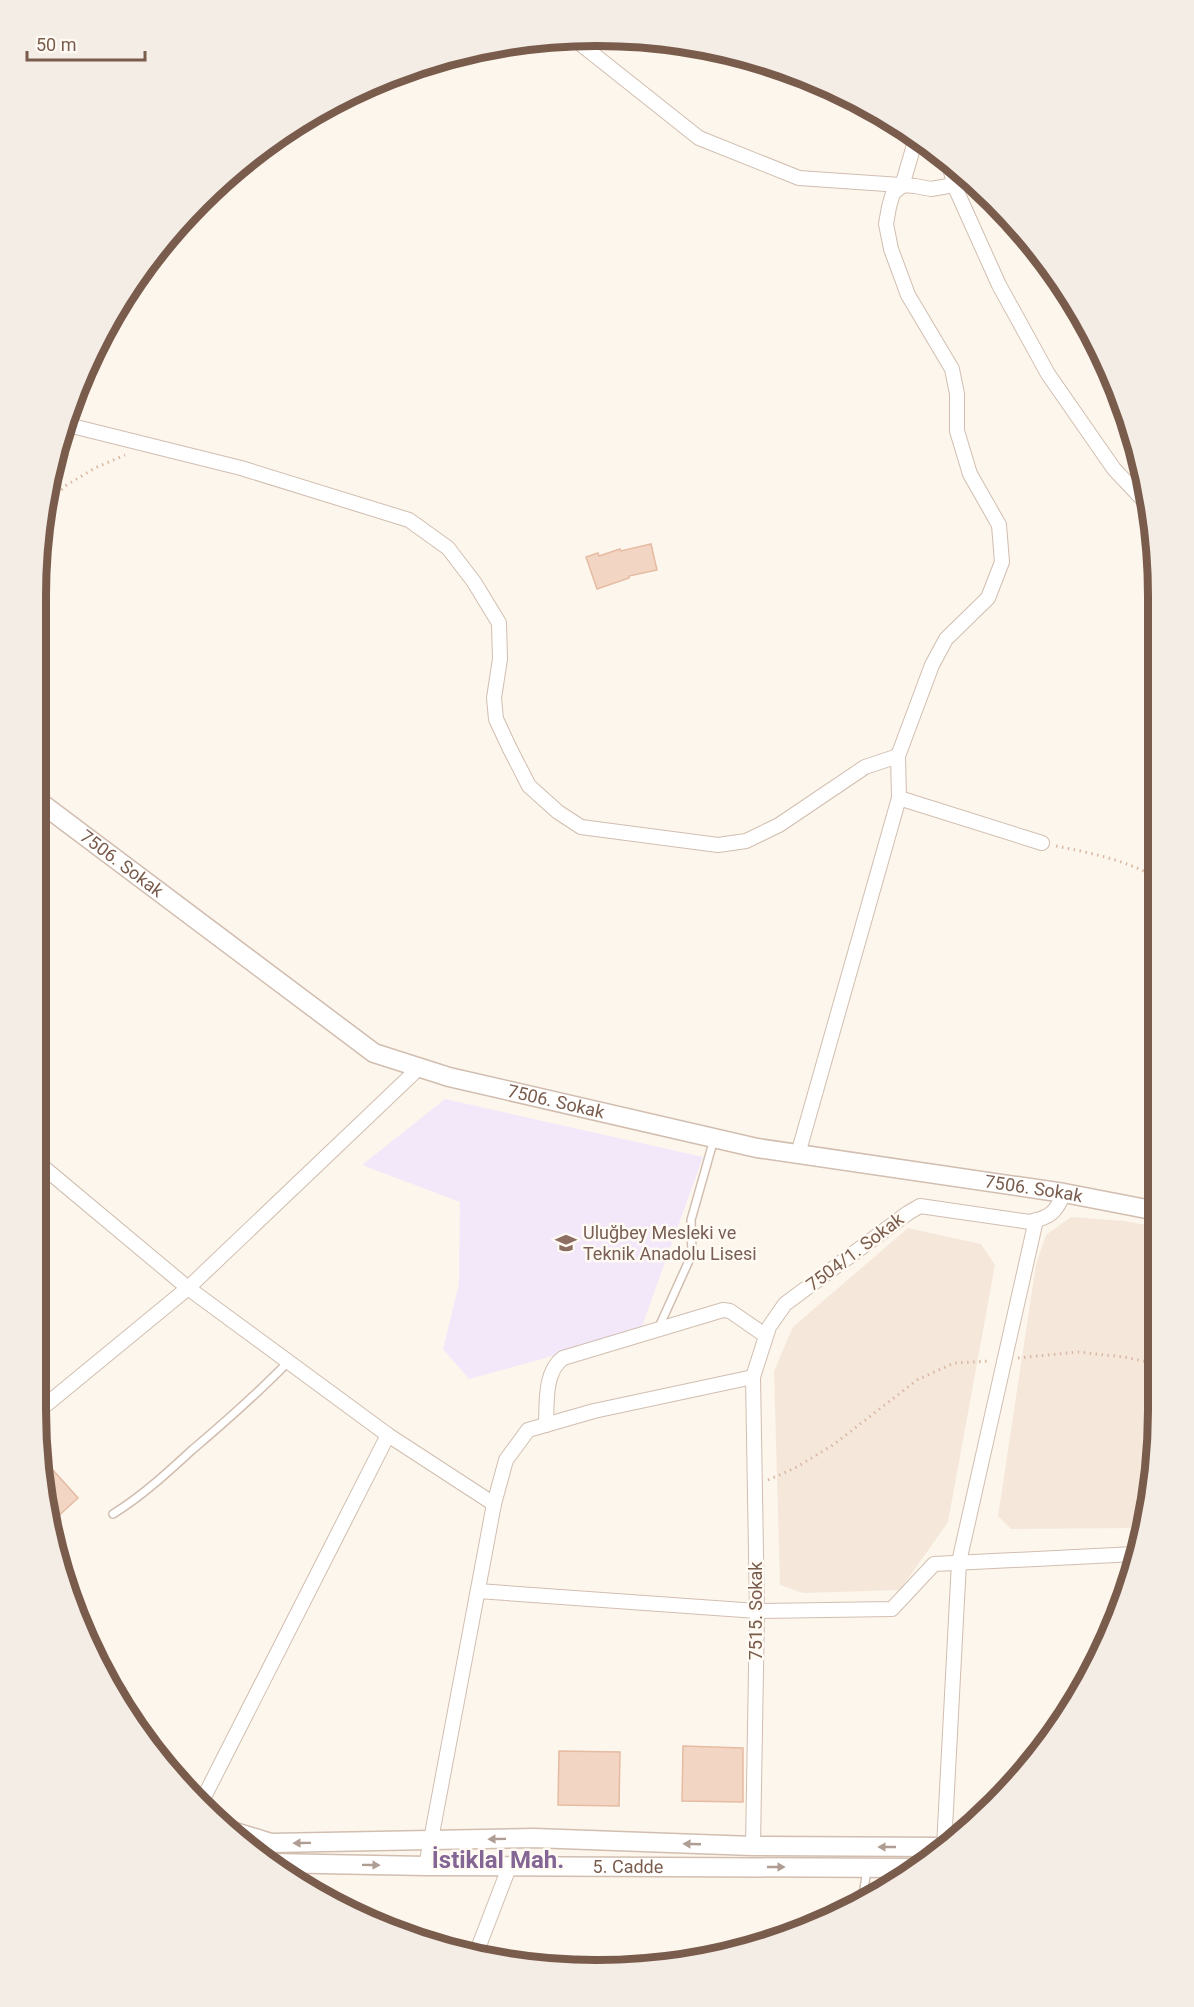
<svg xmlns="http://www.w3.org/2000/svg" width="1194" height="2007" font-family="Roboto,sans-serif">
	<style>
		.residential { fill: #f5e8da }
		.education { fill: #f3e8fa }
		.building { fill: #f3d5c3; stroke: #e6bba3; stroke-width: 1.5 }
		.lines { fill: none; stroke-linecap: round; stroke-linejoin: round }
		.service-casing { stroke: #d1beb0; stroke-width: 10 }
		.minor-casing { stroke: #d1beb0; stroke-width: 16 }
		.tertiary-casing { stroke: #d1beb0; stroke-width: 21 }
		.path { stroke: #d9b8a5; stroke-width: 3; stroke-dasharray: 1.5 4.5; stroke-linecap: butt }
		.service { stroke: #fff; stroke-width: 7 }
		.minor { stroke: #fff; stroke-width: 14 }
		.tertiary { stroke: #fff; stroke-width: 18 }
		.oneway { fill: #af9d94 }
		.labels { text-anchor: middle; stroke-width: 5; stroke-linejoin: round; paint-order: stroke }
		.street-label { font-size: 18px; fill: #7a5c4d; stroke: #fffaf3 }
		.education-label { font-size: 18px; fill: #785e54; stroke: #fffaf3; text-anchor: start }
		.district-label { font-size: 24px; font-weight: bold; fill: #846695; stroke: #fffaf3 }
		.rim { fill: none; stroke: #7a5c4d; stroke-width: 8 }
	</style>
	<rect width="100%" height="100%" fill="#fdf6ec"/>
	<g class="residential">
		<path d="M1071,1217L1125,1221L1157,1227V1447L1141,1528L1011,1529L998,1516L1036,1264L1046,1235Z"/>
		<path d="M908,1228L981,1244L995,1265L948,1522L900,1590L803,1593L780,1585L774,1371L793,1327Z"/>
	</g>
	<path class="education" d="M445,1099L703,1157L640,1332L469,1379L443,1349L459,1284L460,1202L362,1165Z"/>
	<g class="building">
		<path d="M651,544L657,570L629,576V578L597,589L586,557L598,553L599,556L620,549L621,551Z"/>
		<path d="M44,1460L78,1498L54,1520L48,1482Z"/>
		<path d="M683,1746L743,1748V1802L682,1801Z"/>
		<path d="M559,1751L620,1752L619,1806L558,1805Z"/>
	</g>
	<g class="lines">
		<defs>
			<g id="service">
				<path d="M659,1327L692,1254L691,1220L714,1139"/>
				<path d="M113,1514C142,1496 167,1473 192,1450C225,1422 258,1393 288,1362"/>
				<path d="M863,1895L867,1870"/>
			</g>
			<g id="minor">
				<path d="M573,38L699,138L799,178L915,186L931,189L954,185"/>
				<path d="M950,167L954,185L999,285L1048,374L1114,469L1148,505"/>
				<path d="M64,424L241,468L409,520L448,548L474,582L499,623L500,659L494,698L496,719L510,749L529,786L558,812L581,827L718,845L746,841L779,825L865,767L898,756"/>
				<path d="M899,798L1042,843"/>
				<path d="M798,1154L899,798L898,756L932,665L946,639L988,598L1002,562L999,525L970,474L957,431V394L952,369L908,295L891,249L886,224L889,207L893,193L902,186L914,145V135"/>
				<path d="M36,1161L188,1288L388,1435L494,1504"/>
				<path d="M36,1413L188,1288L420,1067"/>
				<path d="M546,1425C547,1403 544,1372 563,1358L723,1310L730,1311L766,1336"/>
				<path d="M478,1591L757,1611L892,1609L934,1564L1135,1554"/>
				<path d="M202,1801L388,1435"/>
				<path d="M753,1846L757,1611L753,1377L769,1327L785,1304L908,1213L920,1206L1030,1222C1050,1217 1056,1213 1064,1193"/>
				<path d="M944,1847L959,1562L1036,1220"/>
				<path d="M426,1866L494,1504L506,1460L528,1430L594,1411L753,1377"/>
				<path d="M477,1951L510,1865"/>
			</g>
			<g id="tertiary">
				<path id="s1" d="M37,800L374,1053L449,1077L757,1148L1064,1193L1157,1211"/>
				<path d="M151,1749L155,1754"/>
				<path d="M232,1831L271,1843L534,1838L753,1846L946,1847"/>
				<path id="s2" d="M270,1863L426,1866L915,1868"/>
			</g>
		</defs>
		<use href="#service" class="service-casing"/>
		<use href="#minor" class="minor-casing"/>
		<use href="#tertiary" class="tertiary-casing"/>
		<g class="path">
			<path d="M49,503L65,486L95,468L125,455"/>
			<path d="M1056,846C1091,853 1126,860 1157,878"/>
			<path d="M1018,1358L1078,1352L1124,1357L1157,1364"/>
			<path d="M768,1480L795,1468L833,1445L917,1380L954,1363L991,1361"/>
		</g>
		<use href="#service" class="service"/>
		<use href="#minor" class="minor"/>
		<use href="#tertiary" class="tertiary"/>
	</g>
	<defs><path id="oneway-solid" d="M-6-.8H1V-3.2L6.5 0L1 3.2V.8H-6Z" transform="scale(1.5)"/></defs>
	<g class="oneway">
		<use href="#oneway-solid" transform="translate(497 1839) rotate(179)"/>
		<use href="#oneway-solid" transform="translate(302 1843) rotate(179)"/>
		<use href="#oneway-solid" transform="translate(692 1844) rotate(-178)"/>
		<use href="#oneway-solid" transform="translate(887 1847) rotate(-180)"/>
		<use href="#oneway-solid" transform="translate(371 1865) rotate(1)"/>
		<use href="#oneway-solid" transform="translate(776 1867)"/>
	</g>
	<defs>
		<symbol id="school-bare" viewBox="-9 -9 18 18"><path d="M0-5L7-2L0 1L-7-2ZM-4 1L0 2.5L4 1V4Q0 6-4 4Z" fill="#8d6e63" stroke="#fffaf3" stroke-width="2.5" paint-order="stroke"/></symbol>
	</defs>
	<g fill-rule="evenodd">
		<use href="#school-bare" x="551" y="1228" width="30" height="30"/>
	</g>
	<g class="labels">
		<g class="street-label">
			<text dy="6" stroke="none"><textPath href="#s1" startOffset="106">7506. Sokak</textPath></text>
			<text dy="6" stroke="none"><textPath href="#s1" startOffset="610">7506. Sokak</textPath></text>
			<text dy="6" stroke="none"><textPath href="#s1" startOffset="1096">7506. Sokak</textPath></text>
			<text transform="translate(855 1252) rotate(-37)" y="6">7504/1. Sokak</text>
			<text transform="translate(756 1611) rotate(-90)" y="6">7515. Sokak</text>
			<text dy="6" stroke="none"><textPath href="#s2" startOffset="358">5. Cadde</textPath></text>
		</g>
		<g class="education-label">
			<text x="583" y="1239">Uluğbey Mesleki ve<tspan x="583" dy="21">Teknik Anadolu Lisesi</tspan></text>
		</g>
		<g class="district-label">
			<text x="498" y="1868">İstiklal Mah.</text>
		</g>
	</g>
	<path d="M0 0H1194V2007H0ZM596 46H598A550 550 0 0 1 1148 596V1410A550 550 0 0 1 598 1960H596A550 550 0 0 1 46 1410V596A550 550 0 0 1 596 46Z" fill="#f4ede6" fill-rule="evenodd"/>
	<path class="rim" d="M596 46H598A550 550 0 0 1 1148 596V1410A550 550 0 0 1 598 1960H596A550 550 0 0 1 46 1410V596A550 550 0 0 1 596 46Z"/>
	<path d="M27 51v9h118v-9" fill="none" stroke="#7a5c4d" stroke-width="3"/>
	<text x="36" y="51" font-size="18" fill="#7a5c4d" stroke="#fffaf3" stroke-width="4.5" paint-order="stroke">50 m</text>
</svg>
